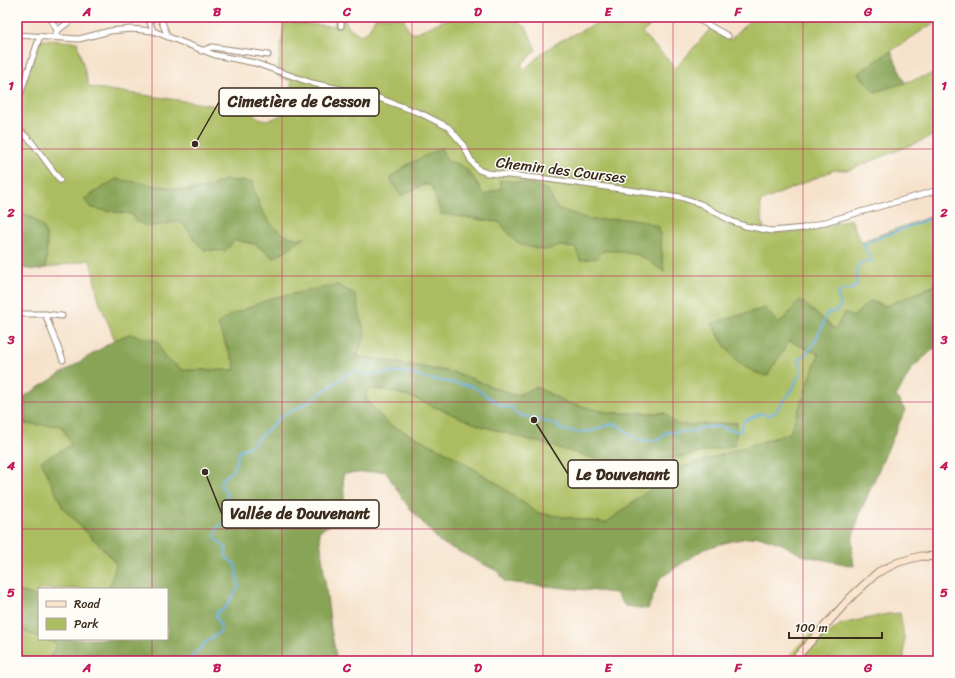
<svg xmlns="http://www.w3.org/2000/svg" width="955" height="678" font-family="Sriracha,sans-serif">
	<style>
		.green { fill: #abbd60; stroke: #73743f; fill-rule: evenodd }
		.forest { fill: #88a456; stroke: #62673a }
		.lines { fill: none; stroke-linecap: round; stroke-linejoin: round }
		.stream { stroke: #66aedd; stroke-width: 2 }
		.street-casing { stroke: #988674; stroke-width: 7 }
		.secondary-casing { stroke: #988674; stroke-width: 9 }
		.street { stroke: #fff; stroke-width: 5 }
		.secondary { stroke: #fbe5cf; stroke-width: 7 }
		.grid { fill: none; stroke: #c2185b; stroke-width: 1; stroke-opacity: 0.55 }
		.labels { text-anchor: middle; stroke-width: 3; stroke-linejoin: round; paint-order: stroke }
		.street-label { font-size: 15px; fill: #3b2a1e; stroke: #fdfcf7 }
		.leader { fill: none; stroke: #3b2a1e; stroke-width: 1.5 }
		.callout-dot { fill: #3b2a1e; stroke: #fdfcf7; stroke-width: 1.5 }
		.callout { fill: #fdfcf7; stroke: #3b2a1e; stroke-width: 1.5 }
		.callout-label { font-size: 16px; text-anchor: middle; font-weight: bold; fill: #3b2a1e }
		.neatline { fill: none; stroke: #c2185b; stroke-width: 1.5 }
		.grid-label { font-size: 13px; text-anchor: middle; font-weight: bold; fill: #c2185b }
	</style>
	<rect width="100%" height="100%" fill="#fdfcf7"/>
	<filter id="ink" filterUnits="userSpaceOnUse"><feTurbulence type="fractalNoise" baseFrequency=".025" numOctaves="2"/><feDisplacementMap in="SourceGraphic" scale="8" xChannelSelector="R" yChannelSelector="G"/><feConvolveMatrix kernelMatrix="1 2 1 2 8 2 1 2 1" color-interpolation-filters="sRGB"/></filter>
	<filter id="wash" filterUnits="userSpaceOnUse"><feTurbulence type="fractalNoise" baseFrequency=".012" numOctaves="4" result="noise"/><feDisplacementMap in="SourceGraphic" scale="16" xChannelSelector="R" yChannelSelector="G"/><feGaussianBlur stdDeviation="0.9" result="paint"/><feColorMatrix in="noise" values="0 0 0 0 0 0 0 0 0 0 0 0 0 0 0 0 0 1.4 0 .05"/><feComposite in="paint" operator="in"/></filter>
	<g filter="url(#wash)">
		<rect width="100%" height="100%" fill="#f6e2cb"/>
		<g class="green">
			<path d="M285,17H294V23L332,26L335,23L336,17H344C346,27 352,30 361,35L368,31L376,17H403L409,31L414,33L452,17H508L526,27L536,50L521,65L525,69L543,52L560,41L610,17H660L642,33L676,68L711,28L730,40L753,17H871L873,19L875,17H938V20L858,73L875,92L938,72V134L849,170H834L760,202L764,232C795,235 822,227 851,219L860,242L930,217L938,197V284L886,306L870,301L853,317L845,313L835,329L779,324L712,323C725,349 738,369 767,376L789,341L819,354L790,433L677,469L606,523L537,513L495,482L448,453L390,425L372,407L365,396L368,388L384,390L409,396L478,425L593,458L647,461L680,457L735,445L737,423L677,425L665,413H610L568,403L536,387L516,396L457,373L357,356L365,335L355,294L337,285L224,342L234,362L235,370H183L130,334L115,340L99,301L90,260L46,268C47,232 52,226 17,210V105L41,40L77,42L89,87C139,94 188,102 238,109C252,111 260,124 275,118C291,112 292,96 291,81L277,76ZM448,162C466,162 476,181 484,195L501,188L500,180L548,190L556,208L592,221L619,219L640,220L659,227L664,272L647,259L625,250L603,251L560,246L545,250L508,230L499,222L462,217L431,185H423L401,196L390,179L407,165ZM225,180L252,182C257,206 274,243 303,239L274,258L255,244L234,240H194L186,226L179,221L161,225L136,222L132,214L107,211L90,207L160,186L182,190L205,189Z"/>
			<path d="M17,240L20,242L23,256L18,259L20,268L17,276Z"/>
			<path d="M25,396V424H60L72,445L63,508L111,557L116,565L109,589H39V600L32,595L17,591V402Z"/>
			<path d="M900,613L904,637V661H828L829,658L818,661H784L811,633L825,636L841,624L887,614Z"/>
			<path d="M17,629L39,637V639H45L57,644L48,661H17Z"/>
		</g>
		<g class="forest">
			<path d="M891,51L905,83L874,92L858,73Z"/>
			<path d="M441,148L448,162C467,163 475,180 484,195L501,188L500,180L525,183L548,190L556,208L592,220L619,219L640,220L659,227L664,272C641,254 633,250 603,251L598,258L580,260L576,248L560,246L545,250L529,247L516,242L499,222L441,214L431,185H423L401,196L390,178L407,165Z"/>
			<path d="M116,179L182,190L205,189L225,180L252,182C257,207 274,242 305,238L274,258L255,244L235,240L225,251L204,250C194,241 189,228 179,221C161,225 142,233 132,214L107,211L90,207L84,199Z"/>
			<path d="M17,210C52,226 47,232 46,268L37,270L20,268L18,259L23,256L20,242L17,240Z"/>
			<path d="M938,284V345L913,367L896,396L905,410L862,508L853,536L852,551L854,566L801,555L782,544L759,536L731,541L704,549L660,578L648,609L625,606L616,593L505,582L499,572L440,542L407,505L385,471L343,474L345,516L319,531L331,629L337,661H48L57,644L45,639H167V589H109L116,565L111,557L63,508L41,461L71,445L62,426L25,424V396L115,340L130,334L158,341L164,357L183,370H235L234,362L217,324L230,315L272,298L337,285L355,294L365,335L357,356L457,373L516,396L536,387L568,403L610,413H665L677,425L737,423L735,445L680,457L647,461L593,458L478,425L409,396L384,390L368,389L365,397L372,407L390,425L448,453L495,482L537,513L606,523L677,469L790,433L819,354L789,341L767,376C735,368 728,350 712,323L765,308L779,324L800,300L835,329L845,312L853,317L870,301L886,306Z"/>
			<path d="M17,591L33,595L39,600V637L17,629Z"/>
		</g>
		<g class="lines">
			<path class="stream" d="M188,661L207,641L220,632L221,627L216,616L217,612L225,608L239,587L235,564L226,557V547L216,540L215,535L218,527L226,522L227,516L222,509V503L226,498L227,493L221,486V481L234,469L239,451L250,446L282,416L305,404L351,372L356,371L363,375L404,372L430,379L472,386L502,406L507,408L511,406L516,414L558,425L559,429C572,433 584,434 598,429C605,426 609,424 616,424C636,437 633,444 660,439L666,432C674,434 684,429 691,432C709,423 722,427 740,432L744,421L762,413L767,416L776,412L784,399L788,396L801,372V366L798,360C811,354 823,327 827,313L835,312L841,305L837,294L844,289L849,290L857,286L856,281L858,265L862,262L872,261L863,244L934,217L938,207"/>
		</g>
	</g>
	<g filter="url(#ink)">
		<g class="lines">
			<defs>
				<g id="street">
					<path d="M50,17L57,31"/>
					<path d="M148,17L153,31"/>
					<path d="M160,17L168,37"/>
					<path d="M341,17V26"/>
					<path d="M442,17V20"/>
					<path d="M694,17L728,36"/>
					<path d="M17,35L79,39L110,31L131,29L153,31L215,55L255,63L312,83L373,96L420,113L448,127L462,143L472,162L479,170L487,173L547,179L680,197L701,204L731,221L745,226L772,231L804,228L938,190"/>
					<path d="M55,36L57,31L75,17"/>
					<path d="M201,51L212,47L268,55"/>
					<path d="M17,103L40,36"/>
					<path d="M17,128L31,141L60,180"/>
					<path d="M17,314H45L62,316"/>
					<path d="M45,314L63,360"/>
				</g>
				<path id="secondary" d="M793,661L852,596L878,572L899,562L921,556L938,557"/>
			</defs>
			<use href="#street" class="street-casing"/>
			<use href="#secondary" class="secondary-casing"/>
			<use href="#street" class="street"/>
			<use href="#secondary" class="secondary"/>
		</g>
	</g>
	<path class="grid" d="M152,17V589M282,17V661M412,17V661M543,17V661M673,17V661M803,17V661M17,149H938M17,276H938M17,402H938M17,529H938M152,639V661"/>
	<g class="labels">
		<g class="street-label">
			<text transform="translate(561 170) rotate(7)" y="5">Chemin des Courses</text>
		</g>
	</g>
	<path class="leader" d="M195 144L219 102M534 420L568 474M205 472L222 514"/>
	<g class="callout-dot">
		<circle cx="195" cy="144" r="4"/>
		<circle cx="534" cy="420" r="4"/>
		<circle cx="205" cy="472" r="4"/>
	</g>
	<g class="callout">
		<rect x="219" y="88" width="160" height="28" rx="4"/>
		<rect x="568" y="460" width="110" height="28" rx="4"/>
		<rect x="222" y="500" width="157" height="28" rx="4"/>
	</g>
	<g class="callout-label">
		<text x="299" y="107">Cimetière de Cesson</text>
		<text x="623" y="480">Le Douvenant</text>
		<text x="300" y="519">Vallée de Douvenant</text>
	</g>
	<rect width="955" height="678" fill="none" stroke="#fdfcf7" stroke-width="44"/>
	<rect x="38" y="588" width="130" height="52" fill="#fdfcf7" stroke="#afa8a0"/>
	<rect x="46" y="601" width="20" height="6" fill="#fbe5cf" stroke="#afa8a0"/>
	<text x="74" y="608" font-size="12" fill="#3b2a1e">Road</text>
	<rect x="46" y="618" width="20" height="12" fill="#abbd60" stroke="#afa8a0"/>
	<text x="74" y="628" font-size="12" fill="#3b2a1e">Park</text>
	<path d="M789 632v6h93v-6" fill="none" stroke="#3b2a1e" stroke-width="2"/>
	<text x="795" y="632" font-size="12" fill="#3b2a1e" stroke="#fdfcf7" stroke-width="3" paint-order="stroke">100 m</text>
	<rect x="22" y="22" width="911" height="634" class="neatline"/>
	<g class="grid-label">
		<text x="87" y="16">A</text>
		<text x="217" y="16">B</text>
		<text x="347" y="16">C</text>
		<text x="478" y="16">D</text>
		<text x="608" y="16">E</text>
		<text x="738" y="16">F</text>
		<text x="868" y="16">G</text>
		<text x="11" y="90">1</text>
		<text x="944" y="90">1</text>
		<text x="11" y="217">2</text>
		<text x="944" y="217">2</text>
		<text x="11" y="344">3</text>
		<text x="944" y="344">3</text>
		<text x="11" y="470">4</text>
		<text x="944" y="470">4</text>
		<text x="11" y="597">5</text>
		<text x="944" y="597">5</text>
		<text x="87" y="672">A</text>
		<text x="217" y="672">B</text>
		<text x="347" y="672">C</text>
		<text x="478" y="672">D</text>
		<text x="608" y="672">E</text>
		<text x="738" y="672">F</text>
		<text x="868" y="672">G</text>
	</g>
</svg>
